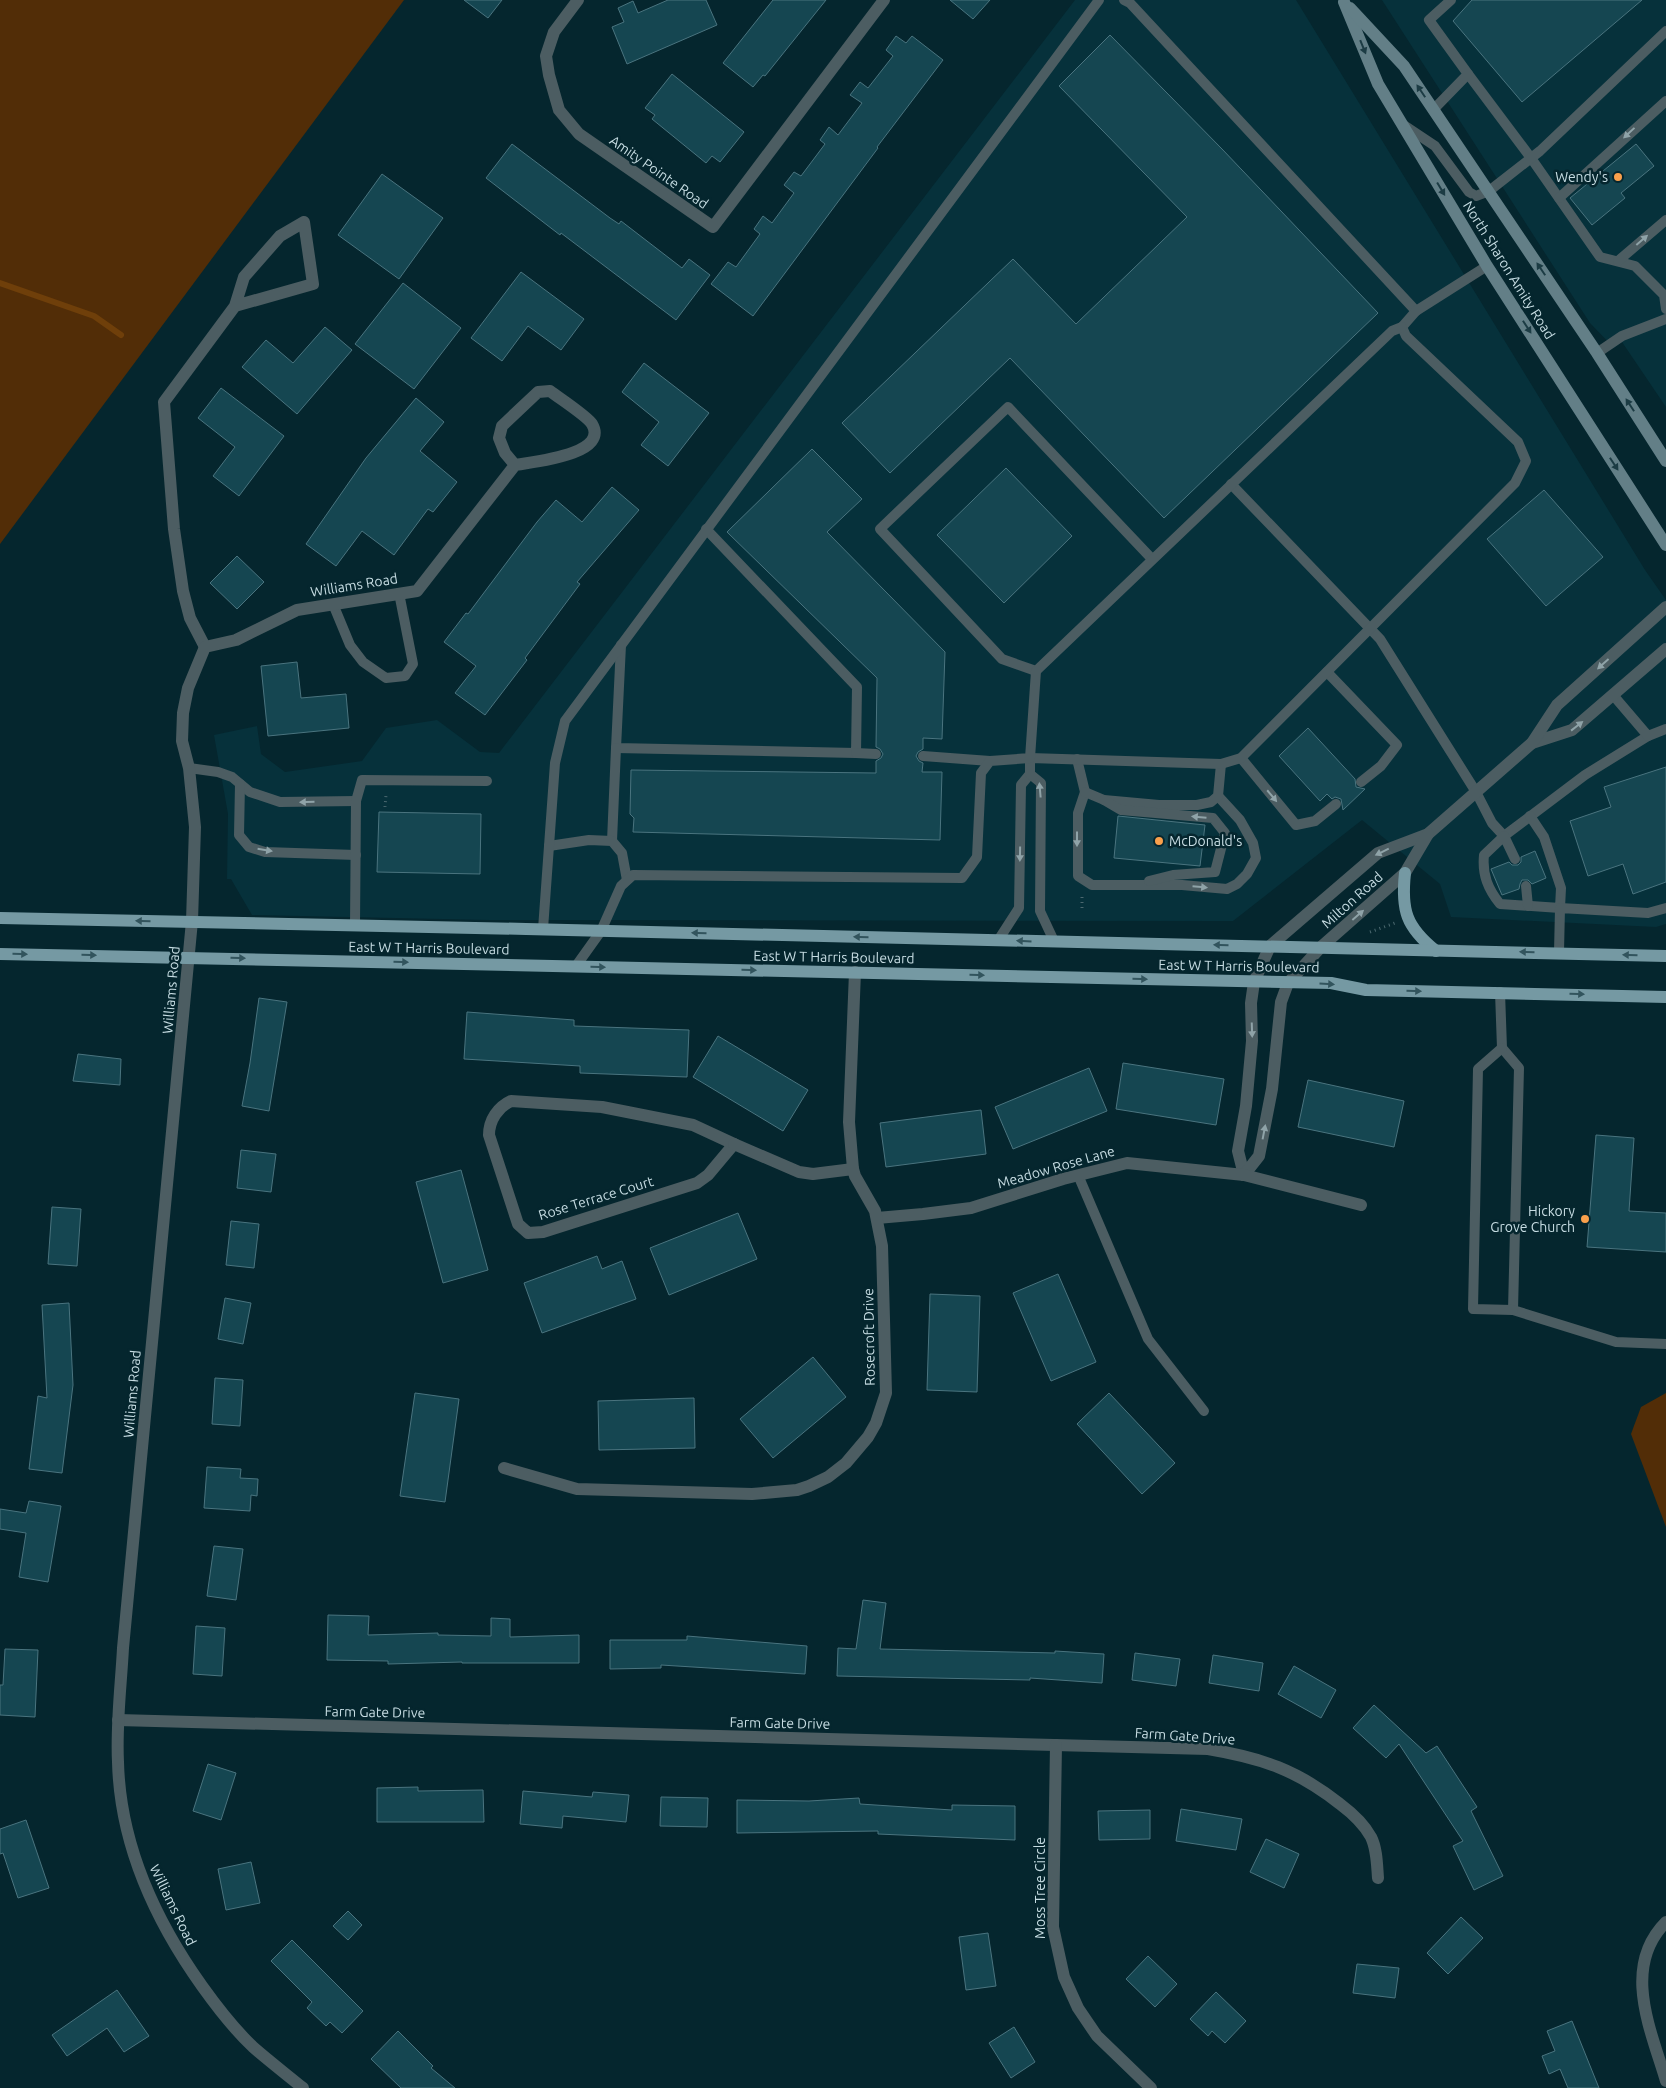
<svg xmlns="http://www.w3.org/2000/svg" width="1666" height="2088" font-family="Ubuntu,sans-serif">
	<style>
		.built { fill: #06313b }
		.green { fill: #522d07 }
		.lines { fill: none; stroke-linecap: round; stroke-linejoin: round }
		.stream { stroke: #6f3f0a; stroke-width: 6 }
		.building { fill: #154651; stroke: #4a747f }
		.path { stroke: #4c6970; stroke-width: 3; stroke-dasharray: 1 4; stroke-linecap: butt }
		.service { stroke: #4c5d62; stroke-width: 10 }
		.minor { stroke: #4c5d62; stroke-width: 12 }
		.tertiary { stroke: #4c5d62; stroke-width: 12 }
		.secondary { stroke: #637f87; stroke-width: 12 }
		.primary { stroke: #7599a3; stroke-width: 12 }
		.oneway { fill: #1c3c44 }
		.oneway2 { fill: #8fa3a8 }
		.oneway3 { fill: #32545d }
		.poi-dot { fill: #f9a04c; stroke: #05262e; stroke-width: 2 }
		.labels { text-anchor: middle; stroke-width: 5; stroke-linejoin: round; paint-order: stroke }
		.street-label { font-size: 14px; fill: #c6dce2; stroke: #05262e }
		.poi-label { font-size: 14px; fill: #c6dce2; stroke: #05262e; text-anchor: end }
	</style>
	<rect width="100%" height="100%" fill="#05262e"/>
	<g class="built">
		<path d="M1075,0H1296L1645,570L1666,600V924L1656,927L1451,917L1440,884L1362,820L1233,921L489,920L252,915L231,879H227L228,814L214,735L257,726L261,754L285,772L362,761L386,728L437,720L480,752L499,753Z"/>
		<path d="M1382,0H1666V407L1622,342L1614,348L1590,323Z"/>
	</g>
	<g class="green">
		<path d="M0,0H404L0,544Z"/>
		<path d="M1666,1393V1527L1631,1434L1641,1407Z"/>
	</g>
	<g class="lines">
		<path class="stream" d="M0,283L94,316L121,335"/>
	</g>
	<g class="building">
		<path d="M464,0H502L488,18Z"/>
		<path d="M668,0H706L717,25L627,64L612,27L624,22L618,8L633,1L638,13Z"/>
		<path d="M773,0H826L765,76L763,75L753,87L723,63Z"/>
		<path d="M950,0H990L973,19Z"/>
		<path d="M1472,0H1642L1522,102L1453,21Z"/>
		<path d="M1110,35L1222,149L1378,313L1164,518L1010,358L890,473L842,423L1013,259L1076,324L1187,217L1059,86Z"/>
		<path d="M896,36L906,43L912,36L943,60L877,147L878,148L753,316L711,284L728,262L736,267L760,234L754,229L763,216L772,223L794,193L784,185L794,172L801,176L825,144L820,140L829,127L838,135L862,103L850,95L860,82L868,88L893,56L886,50Z"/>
		<path d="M672,74L744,132L720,162L712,156L706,163L652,119L655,115L645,108Z"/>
		<path d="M512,144L610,218L619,224L621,221L682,268L689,259L710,275L676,320L561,233L560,235L486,178Z"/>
		<path d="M1636,144L1654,166L1621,193L1625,198L1592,225L1570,198Z"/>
		<path d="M382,174L443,218L399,279L338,235Z"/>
		<path d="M521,272L584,319L561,350L528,326L502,361L471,338Z"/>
		<path d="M403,283L461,328L414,389L355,344Z"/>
		<path d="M325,327L352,350L297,414L242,367L266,340L293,363Z"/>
		<path d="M644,363L709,413L668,466L641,445L659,422L622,392Z"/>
		<path d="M221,388L284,436L239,496L213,476L235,447L198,418Z"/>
		<path d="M416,398L444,422L420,451L457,482L433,512L428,509L394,555L362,531L336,566L306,544L366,458Z"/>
		<path d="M812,449L862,499L827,532L945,652L942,739L923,738V749L918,752L916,756L919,761L923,763L922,772H942L940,840L633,832L634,818L630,814L631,770L876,773V761L881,758L883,754L880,749L876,747L877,678L727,532Z"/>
		<path d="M1006,468L1072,536L1004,603L937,535Z"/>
		<path d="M612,487L639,510L577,582L580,584L525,658L527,660L485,715L455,693L476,666L444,642L466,613L468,614L537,522L556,500L582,522Z"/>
		<path d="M1544,490L1603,557L1546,606L1487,539Z"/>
		<path d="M237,556L264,582L237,609L210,583Z"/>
		<path d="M297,662L301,698L346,694L349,728L268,736L261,666Z"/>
		<path d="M1308,728L1355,779L1356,787L1365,789L1343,810L1341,799L1335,797L1332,799L1327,794L1320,801L1279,756Z"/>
		<path d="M1666,767V882L1633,894L1623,864L1588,876L1570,821L1611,807L1604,787Z"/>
		<path d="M379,812L481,814L480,874L377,872Z"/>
		<path d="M1118,816L1205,825L1200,866L1114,858Z"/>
		<path d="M1535,851L1546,878L1532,884L1528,880H1522L1520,884L1519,889L1502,895L1491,869L1509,862L1512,865H1518L1521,862V857Z"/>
		<path d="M259,998L287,1002L269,1111L242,1106L250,1063Z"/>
		<path d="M467,1012L574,1020V1026L689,1030L687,1077L580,1073V1066L464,1059Z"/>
		<path d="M718,1036L808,1090L783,1131L693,1077Z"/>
		<path d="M78,1054L121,1059L120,1085L73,1081Z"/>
		<path d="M1123,1063L1224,1079L1216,1125L1116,1109Z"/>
		<path d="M1089,1068L1107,1111L1013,1149L995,1107Z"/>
		<path d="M1308,1080L1404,1101L1394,1147L1298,1127Z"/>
		<path d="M981,1110L986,1154L886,1167L880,1123Z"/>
		<path d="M1596,1135L1634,1138L1629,1211L1666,1213V1252L1587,1247Z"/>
		<path d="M241,1150L276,1154L271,1192L237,1188Z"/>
		<path d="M461,1170L488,1270L443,1283L416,1182Z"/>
		<path d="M52,1207L81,1209L77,1266L48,1264Z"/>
		<path d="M738,1213L757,1259L669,1295L650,1248Z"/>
		<path d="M231,1221L259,1224L254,1268L226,1265Z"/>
		<path d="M597,1256L602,1269L622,1261L636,1299L542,1333L524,1283Z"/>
		<path d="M1058,1274L1096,1362L1051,1381L1013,1293Z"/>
		<path d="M930,1294L980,1296L977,1392L927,1390Z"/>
		<path d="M225,1298L251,1303L243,1344L218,1339Z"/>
		<path d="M69,1303L73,1385L62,1473L29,1469L38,1396L47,1398L42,1305Z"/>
		<path d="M813,1357L846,1397L773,1458L740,1419Z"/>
		<path d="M215,1378L243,1380L240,1426L212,1424Z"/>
		<path d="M415,1393L459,1399L445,1502L400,1496Z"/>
		<path d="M1109,1393L1175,1463L1142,1494L1077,1424Z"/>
		<path d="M694,1398L695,1448L599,1450L598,1401Z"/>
		<path d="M207,1467L241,1469L240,1478L258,1479L257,1496L251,1495L250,1511L204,1508Z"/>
		<path d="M29,1501L61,1506L48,1582L19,1577L26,1533L0,1529V1509L26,1513Z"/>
		<path d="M214,1546L243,1549L236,1600L207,1596Z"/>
		<path d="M863,1600L886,1603L880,1649L1055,1653V1651L1104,1654L1102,1683L1030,1678V1680L837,1676L838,1648L856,1649Z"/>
		<path d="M328,1615L369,1616L368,1635L438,1633V1635L491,1636V1618L510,1619V1637L579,1635V1663H462V1662L388,1664V1661L327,1660Z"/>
		<path d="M196,1626L225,1628L222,1676L193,1674Z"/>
		<path d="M687,1636L807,1646L805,1674L661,1665V1668L610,1669V1640H687Z"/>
		<path d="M5,1649L38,1650L35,1717L0,1715V1685H3Z"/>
		<path d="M1135,1653L1180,1659L1176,1686L1132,1680Z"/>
		<path d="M1213,1655L1263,1663L1259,1691L1209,1683Z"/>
		<path d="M1294,1666L1336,1690L1321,1718L1278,1694Z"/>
		<path d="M1374,1705L1426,1753L1437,1746L1477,1807L1471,1811L1503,1876L1474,1890L1453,1846L1463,1841L1399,1744L1386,1758L1353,1728Z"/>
		<path d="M208,1764L236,1773L221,1820L193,1811Z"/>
		<path d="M418,1787V1791L483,1790L484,1822H377V1788Z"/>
		<path d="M523,1791L592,1797L593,1792L629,1795L626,1822L563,1816L562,1828L520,1824Z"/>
		<path d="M661,1797L708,1798L707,1827L660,1826Z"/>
		<path d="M859,1798L860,1804L952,1810V1805L1015,1806V1840L878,1834V1831L737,1833V1800L809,1801Z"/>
		<path d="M1181,1809L1242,1819L1236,1850L1176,1841Z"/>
		<path d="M1150,1810V1839L1099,1840L1098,1811Z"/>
		<path d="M26,1820L49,1888L18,1898L3,1853L0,1854V1829Z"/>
		<path d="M1266,1839L1299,1854L1284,1888L1250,1872Z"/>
		<path d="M251,1862L260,1903L226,1910L218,1869Z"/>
		<path d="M348,1911L362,1925L348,1940L333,1926Z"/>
		<path d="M1461,1917L1483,1938L1448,1974L1427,1953Z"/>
		<path d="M988,1933L996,1986L966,1990L959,1937Z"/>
		<path d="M292,1940L363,2011L342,2033L330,2022L326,2026L307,2008L312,2002L271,1961Z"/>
		<path d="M1148,1956L1177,1984L1155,2007L1126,1979Z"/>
		<path d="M1357,1964L1399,1968L1395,1998L1353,1993Z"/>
		<path d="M117,1990L149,2036L124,2052L107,2028L67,2056L52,2035Z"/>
		<path d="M1216,1992L1246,2021L1225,2043L1212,2031L1208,2036L1190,2019Z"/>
		<path d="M1572,2021L1599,2088H1568L1560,2069L1549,2074L1542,2056L1555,2051L1547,2031Z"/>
		<path d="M1014,2027L1035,2062L1011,2078L989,2043Z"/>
		<path d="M398,2031L433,2066L431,2068L455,2088H401L371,2059Z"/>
	</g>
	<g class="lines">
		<g class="path">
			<path d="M385,807L386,795"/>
			<path d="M1082,908V896"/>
			<path d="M1370,932L1395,923"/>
		</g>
		<g class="service">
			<path d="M1124,0L1130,3L1416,311"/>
			<path d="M1468,74L1531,158L1600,257L1635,266L1664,295L1666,309"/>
			<path d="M1433,110L1468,74L1429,20L1451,0"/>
			<path d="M1405,126L1435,146L1469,192L1476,196L1489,191L1540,151L1666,31"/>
			<path d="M1559,198L1666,101"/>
			<path d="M1618,261L1666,220"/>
			<path d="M1597,353L1622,336L1666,319"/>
			<path d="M1231,484L1380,639L1476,792L1492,823L1504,836L1585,775L1648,736"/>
			<path d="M333,604L350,645L363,662L386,678L405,676L413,664L399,593"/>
			<path d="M621,645L616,748L856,753L857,687L706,529"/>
			<path d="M1036,671L1002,659L880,529L1008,407L1152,559"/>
			<path d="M1327,672L1397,745L1381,766L1361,782"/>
			<path d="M1613,695L1648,736L1666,729"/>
			<path d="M856,753L876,754"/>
			<path d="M923,756L990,761"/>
			<path d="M1241,758L1296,825L1315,821L1336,804"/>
			<path d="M1077,759L1085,792L1078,813V876L1092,885H1182L1227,889L1237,884L1247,874L1256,858L1253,843L1240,820L1218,796"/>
			<path d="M189,768L218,772L232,777L250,792L280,802L356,801"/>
			<path d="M240,784L239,835L249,847L265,852L356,855"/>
			<path d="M1085,792L1104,800L1159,805H1197L1211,802L1218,796L1221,764"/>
			<path d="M1104,800L1121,810L1213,818L1225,833L1215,872L1173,875L1149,881"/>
			<path d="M612,841L616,748"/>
			<path d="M549,846L589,840L612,841L622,853L627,880"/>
			<path d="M1515,859L1504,836L1484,855C1482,875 1488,889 1500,904L1560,908L1561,888L1544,837L1530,816"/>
			<path d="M1526,886L1528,906"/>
			<path d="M355,925L356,801L362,780L487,781"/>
			<path d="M543,929L555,763L565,721L1099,0"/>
			<path d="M999,939L1019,908L1021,785L1030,774"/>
			<path d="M1054,941L1040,911L1041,783L1030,774V758L1221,764L1241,758L1515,483L1526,461L1518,442L1406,336L1402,327L1416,311L1487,266"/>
			<path d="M1559,952L1560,908L1648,913L1666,908"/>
			<path d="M576,966L601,931L621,886L633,875L962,878L977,857L981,773L990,761L1030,758L1036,671L1392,331L1402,327"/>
			<path d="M1500,992L1502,1048L1519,1068L1513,1310L1616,1342L1666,1344"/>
			<path d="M1502,1048L1478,1069L1473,1309L1513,1310"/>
			<path d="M1078,1175L1148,1339L1204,1411"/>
		</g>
		<g class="minor">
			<path d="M578,0L554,32L546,56L549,75L559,110L579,134L713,227L884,0"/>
			<path d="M205,647L190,618L183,591L174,529L164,402L235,306L313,284L304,222L280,236L244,277L235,306"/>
			<path d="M511,1101L602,1107L693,1125L734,1144L708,1175L697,1183L543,1232L528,1233L518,1224L489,1135C489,1120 498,1107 511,1101Z"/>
			<path d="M734,1144L799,1172L813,1174L853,1169"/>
			<path d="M1244,1175L1238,1151L1246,1106L1252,1041L1251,1003L1254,982L1270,946"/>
			<path d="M1244,1175L1259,1156L1272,1089L1281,1002L1288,983"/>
			<path d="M877,1218L923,1214L971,1208L1063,1179L1127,1163L1244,1175L1361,1205"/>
			<path d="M504,1468L577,1489L752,1494L797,1490L809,1486L828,1477L846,1463L868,1437L876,1423L886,1393L882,1246L875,1211L855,1176L853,1169L849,1122L855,972"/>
			<path d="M118,1720L1208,1749C1262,1758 1297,1770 1340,1804C1352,1813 1364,1824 1371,1837C1377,1849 1377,1865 1378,1878"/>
			<path d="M1056,1745L1053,1927L1064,1977L1078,2008L1097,2036L1151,2088"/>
			<path d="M1666,1922C1621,1967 1651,2030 1666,2081"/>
			<path d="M303,2088C286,2074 269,2061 253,2047C234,2029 217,2007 202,1986C155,1920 120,1844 118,1762C116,1724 121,1686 123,1648L192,921L195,827L189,768L182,741L183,713L188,688L205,647L236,640L297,610L417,591L515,465L505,453L499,438L502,426L538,392L550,391C559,398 587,416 592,424C610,455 531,462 515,465"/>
		</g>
		<g class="tertiary">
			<path d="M1532,743L1572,730L1666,649"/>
			<path d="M1270,946L1378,853L1428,834L1532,743L1557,705L1666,607"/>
			<path d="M1288,983L1321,947L1405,873L1428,834"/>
		</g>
		<g class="secondary">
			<path d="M1344,2L1378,84L1487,266L1666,545"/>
			<path d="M1350,8L1404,66L1597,353L1666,461"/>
		</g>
		<g class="primary">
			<path d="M1405,873C1401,910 1406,927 1436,951"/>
			<path d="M0,918L526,929L1666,956"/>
			<path d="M0,954L1331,983L1366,990L1666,997"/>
		</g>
	</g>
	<defs><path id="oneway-solid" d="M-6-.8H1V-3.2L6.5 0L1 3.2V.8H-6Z" transform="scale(1.25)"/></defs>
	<g class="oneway">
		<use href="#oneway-solid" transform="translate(1363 47) rotate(68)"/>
		<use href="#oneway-solid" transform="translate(1421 91) rotate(-124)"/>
		<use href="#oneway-solid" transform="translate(1441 189) rotate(59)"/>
		<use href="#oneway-solid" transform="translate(1541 269) rotate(-124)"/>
		<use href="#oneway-solid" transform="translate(1527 327) rotate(57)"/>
		<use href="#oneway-solid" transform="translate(1630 405) rotate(-123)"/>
		<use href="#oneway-solid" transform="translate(1614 464) rotate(57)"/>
	</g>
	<g class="oneway2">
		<use href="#oneway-solid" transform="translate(1629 133) rotate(137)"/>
		<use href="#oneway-solid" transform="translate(1642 240) rotate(-41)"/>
		<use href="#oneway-solid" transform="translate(1603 664) rotate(138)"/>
		<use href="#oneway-solid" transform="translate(1577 726) rotate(-38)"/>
		<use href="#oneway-solid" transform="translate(1040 790) rotate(-95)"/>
		<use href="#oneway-solid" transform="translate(1272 796) rotate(50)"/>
		<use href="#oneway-solid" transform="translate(307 802) rotate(179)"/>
		<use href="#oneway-solid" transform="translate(1199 817) rotate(-175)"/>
		<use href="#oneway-solid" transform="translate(1077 839) rotate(90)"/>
		<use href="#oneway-solid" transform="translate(265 850) rotate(9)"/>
		<use href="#oneway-solid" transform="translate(1382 852) rotate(154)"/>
		<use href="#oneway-solid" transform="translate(1020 854) rotate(91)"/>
		<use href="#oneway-solid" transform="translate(1200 887) rotate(5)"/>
		<use href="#oneway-solid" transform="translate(1358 915) rotate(-41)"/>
		<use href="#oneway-solid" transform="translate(1252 1030) rotate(88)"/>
		<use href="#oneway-solid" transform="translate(1264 1132) rotate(-79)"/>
	</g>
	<g class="oneway3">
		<use href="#oneway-solid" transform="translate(143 921) rotate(-179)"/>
		<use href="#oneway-solid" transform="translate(699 933) rotate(-179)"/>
		<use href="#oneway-solid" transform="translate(861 937) rotate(-179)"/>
		<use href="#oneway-solid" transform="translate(1024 941) rotate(-177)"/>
		<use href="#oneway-solid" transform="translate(1221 945) rotate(-179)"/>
		<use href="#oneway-solid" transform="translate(1527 952) rotate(-179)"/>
		<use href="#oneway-solid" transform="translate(20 954) rotate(1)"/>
		<use href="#oneway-solid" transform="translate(89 955) rotate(1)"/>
		<use href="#oneway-solid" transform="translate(1630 955) rotate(-178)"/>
		<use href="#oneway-solid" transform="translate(238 958) rotate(2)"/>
		<use href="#oneway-solid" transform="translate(401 962) rotate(2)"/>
		<use href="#oneway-solid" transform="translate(598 967) rotate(1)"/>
		<use href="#oneway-solid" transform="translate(749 970) rotate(1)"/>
		<use href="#oneway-solid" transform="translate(977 975) rotate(1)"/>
		<use href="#oneway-solid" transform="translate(1140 979) rotate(1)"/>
		<use href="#oneway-solid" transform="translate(1327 984) rotate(3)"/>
		<use href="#oneway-solid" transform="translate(1414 991) rotate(1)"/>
		<use href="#oneway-solid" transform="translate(1577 994) rotate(2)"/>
	</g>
	<g class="poi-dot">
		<circle cx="1618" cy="177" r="5"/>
		<circle cx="1159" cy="841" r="5"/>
		<circle cx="1585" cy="1219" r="5"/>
	</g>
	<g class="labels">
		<g class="street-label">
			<text transform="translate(659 172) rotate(35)" y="5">Amity Pointe Road</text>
			<text transform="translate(1509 270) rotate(58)" y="5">North Sharon Amity Road</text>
			<text transform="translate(354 585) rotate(-9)" y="5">Williams Road</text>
			<text transform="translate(1352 900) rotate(-42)" y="5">Milton Road</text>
			<text transform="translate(429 948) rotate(1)" y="5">East W T Harris Boulevard</text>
			<text transform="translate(834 957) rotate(1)" y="5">East W T Harris Boulevard</text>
			<text transform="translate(1239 966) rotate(1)" y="5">East W T Harris Boulevard</text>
			<text transform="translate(171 990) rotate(-85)" y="5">Williams Road</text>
			<text transform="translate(1056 1167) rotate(-16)" y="5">Meadow Rose Lane</text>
			<text transform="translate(596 1198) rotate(-17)" y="5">Rose Terrace Court</text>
			<text transform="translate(869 1337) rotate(-91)" y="5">Rosecroft Drive</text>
			<text transform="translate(132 1394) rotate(-85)" y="5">Williams Road</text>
			<text transform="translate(375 1712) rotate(1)" y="5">Farm Gate Drive</text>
			<text transform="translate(780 1723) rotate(1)" y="5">Farm Gate Drive</text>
			<text transform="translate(1185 1736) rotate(4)" y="5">Farm Gate Drive</text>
			<text transform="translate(1040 1888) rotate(-90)" y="5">Moss Tree Circle</text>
			<text transform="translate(173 1905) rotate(64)" y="5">Williams Road</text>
		</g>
		<g class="poi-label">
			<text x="1608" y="182">Wendy's</text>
			<text x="1169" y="846" text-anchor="start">McDonald's</text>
			<text x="1575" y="1216">Hickory<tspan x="1575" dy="16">Grove Church</tspan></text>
		</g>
	</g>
</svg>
